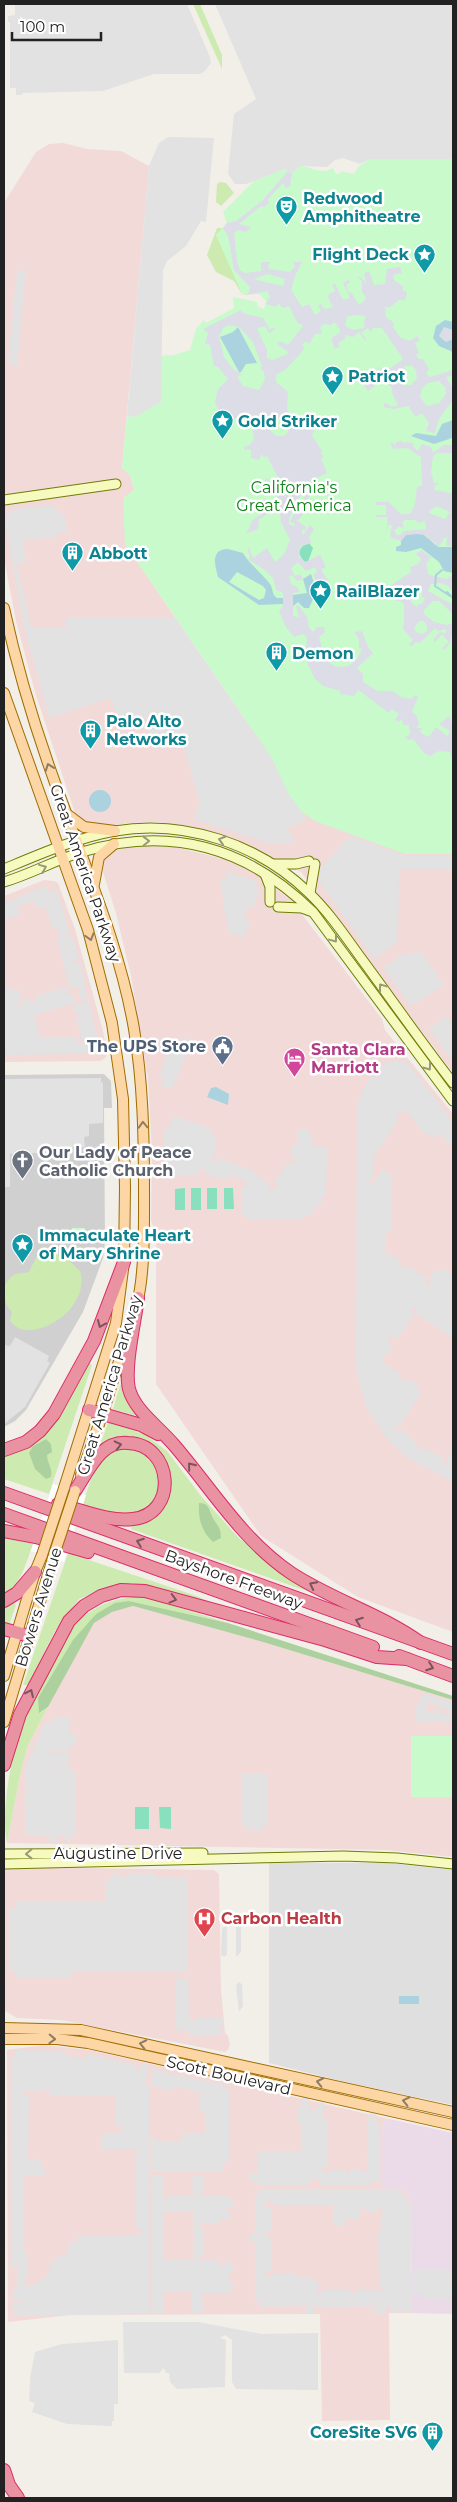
<svg xmlns="http://www.w3.org/2000/svg" width="457" height="2502" font-family="Montserrat,sans-serif">
	<style>
		.residential { fill: #e0dfdf }
		.commercial { fill: #f2dad9 }
		.industrial { fill: #ebdbe8 }
		.religious { fill: #d0d0d0 }
		.grass { fill: #cdebb0; fill-rule: evenodd }
		.forest { fill: #add19e }
		.park { fill: #c8facc }
		.pitch { fill: #88e0be }
		.parking { fill: #e2e2e2; fill-rule: evenodd }
		.plaza { fill: #dddde8; fill-rule: evenodd }
		.water { fill: #aad3df; fill-rule: evenodd }
		.pier { fill: #fff }
		.lines { fill: none; stroke-linecap: round; stroke-linejoin: round }
		.stream { stroke: #aad3df; stroke-width: 2 }
		.secondary-casing { stroke: #707d05; stroke-width: 11 }
		.primary-casing { stroke: #a06b00; stroke-width: 12 }
		.highway-casing { stroke: #dc2a67; stroke-width: 14 }
		.secondary { stroke: #f7fabf; stroke-width: 9 }
		.primary { stroke: #fcd6a4; stroke-width: 10 }
		.highway { stroke: #e892a2; stroke-width: 12 }
		.primary-bridge-casing { stroke: #a06b00; stroke-width: 12; stroke-linecap: butt }
		.primary-bridge { stroke: #fcd6a4; stroke-width: 10 }
		.oneway { stroke: #8f7c63 }
		.oneway2 { stroke: #979978 }
		.oneway3 { stroke: #7b545c }
		.labels { text-anchor: middle; stroke-width: 5; stroke-linejoin: round; paint-order: stroke }
		.culture-label { font-size: 16px; font-weight: bold; fill: #0d838f; stroke: #fff; text-anchor: start }
		.park-label { font-size: 16px; fill: #0c8416; stroke: #fff }
		.street-label { font-size: 16px; fill: #222; stroke: #fff }
		.service-label { font-size: 16px; font-weight: bold; fill: #4e5e75; stroke: #fff; text-anchor: end }
		.hotel-label { font-size: 16px; font-weight: bold; fill: #b23c85; stroke: #fff; text-anchor: start }
		.worship-label { font-size: 16px; font-weight: bold; fill: #5b616d; stroke: #fff; text-anchor: start }
		.health-label { font-size: 16px; font-weight: bold; fill: #be3a42; stroke: #fff; text-anchor: start }
	</style>
	<rect width="100%" height="100%" fill="#f2efe9"/>
	<path class="residential" d="M269,1863H388L453,1870V2105L349,2083L269,2063Z"/>
	<g class="commercial">
		<path d="M63,143L87,149L121,151L149,166L122,468L130,475L134,490L128,495L125,544L250,727L405,854H453V1073L301,872L188,826L157,822L129,823L99,828L76,816L35,692L16,621L4,559V203L36,152L49,144Z"/>
		<path d="M147,846L175,847L228,860L257,875L291,900L382,1019L385,1030L453,1114V1632L358,1597L261,1536L156,1384V1235L151,1220L152,1153L148,1079L131,976L116,913L101,866L102,859L109,852L122,848Z"/>
		<path d="M44,880L54,881L58,883L75,929L103,1031L107,1053L106,1057L101,1061L4,1062V896Z"/>
		<path d="M133,1606L263,1642L453,1700V1857L386,1850L7,1843L21,1770L28,1745L84,1639L94,1623L112,1612Z"/>
		<path d="M15,1867L214,1870L219,1874L221,1989L225,2033L228,2036L230,2045L228,2050L225,2052L61,2020L17,2018L5,2011L4,1871L5,1868Z"/>
		<path d="M44,2045L90,2050L385,2118L382,2134V2187L402,2189L412,2201L411,2313H389L390,2420L322,2421L320,2314L71,2315L8,2322L7,2050Z"/>
	</g>
	<path class="industrial" d="M385,2118L453,2133V2314L411,2313L412,2201L402,2189L382,2188V2134Z"/>
	<path class="religious" d="M104,1074L111,1081L112,1108H104L105,1242L103,1258L83,1312L26,1410L15,1421L4,1427V1075Z"/>
	<g class="grass">
		<path d="M193,4H200L222,55V69Z"/>
		<path d="M220,182L226,183L234,193L221,206L216,202L217,184Z"/>
		<path d="M217,228H223L248,295L242,294L234,281L216,272L207,255Z"/>
		<path d="M51,1252L64,1256L80,1271C92,1313 25,1348 10,1320L12,1312C2,1302 0,1284 14,1275C19,1272 24,1274 29,1272L37,1256Z"/>
		<path d="M89,1363L92,1365L49,1494L4,1479V1454L25,1447ZM46,1439L47,1460L33,1446Z"/>
		<path d="M120,1385H125L140,1417L113,1409Z"/>
		<path d="M109,1420L147,1436L167,1451L201,1496L239,1538L276,1568L316,1592L315,1594L131,1529L132,1522L146,1520C168,1487 186,1472 147,1442L105,1445L101,1442Z"/>
		<path d="M126,1447C147,1449 168,1472 158,1494C155,1501 146,1506 142,1512L115,1514L83,1505C90,1479 98,1454 126,1447Z"/>
		<path d="M4,1537L33,1544C27,1559 21,1587 4,1593Z"/>
		<path d="M68,1553L197,1596L212,1603L132,1583L105,1588L79,1599L55,1631L28,1685H23Z"/>
		<path d="M143,1596L228,1623L129,1601L96,1614L40,1713L48,1707L28,1745L21,1770L7,1843C0,1806 13,1747 27,1712C35,1692 47,1673 58,1655C63,1645 69,1630 77,1622C99,1603 115,1598 143,1596Z"/>
		<path d="M12,1602L16,1605L10,1622L9,1625L4,1624V1606Z"/>
	</g>
	<g class="forest">
		<path d="M46,1439L51,1444L52,1452L47,1455C47,1463 53,1468 51,1477L46,1479L35,1469L29,1453L33,1446Z"/>
		<path d="M199,1503C209,1503 208,1508 212,1516C216,1525 221,1526 221,1538L213,1542C201,1531 198,1518 199,1503Z"/>
		<path d="M129,1601L228,1623L453,1696V1700L263,1642L133,1606L112,1612L94,1623L48,1707L39,1713L38,1698L73,1640L96,1614L115,1603Z"/>
	</g>
	<g class="park">
		<path d="M369,159H453V854H405L315,821L300,811L289,795L271,757L125,544L123,498L134,490L130,475L122,468L127,416L135,417L161,402V356L174,355L190,350L196,329L204,320L206,323L234,308L233,297L257,302L258,307L264,309L266,301L259,294H242L216,235L227,223L223,212L254,181L285,169L287,172L293,173L300,166C313,167 321,175 333,168L336,174L341,173V171L354,174L358,167Z"/>
		<path d="M72,1228H85L83,1238L77,1243L70,1237Z"/>
		<rect x="411" y="1736" width="42" height="61"/>
	</g>
	<g class="pitch">
		<path d="M308,542L313,548L308,562H305C295,552 300,548 308,542Z"/>
		<path d="M185,1188V1210H175V1189Z"/>
		<rect x="191" y="1188" width="10" height="22"/>
		<rect x="207" y="1188" width="10" height="21"/>
		<path d="M224,1188H233L234,1209H224Z"/>
		<rect x="135" y="1807" width="14" height="22"/>
		<path d="M159,1807H171V1829L160,1828Z"/>
	</g>
	<g class="parking">
		<path d="M15,4H187L210,57L211,63L204,72L199,74H154L103,91L23,93L22,95H16V88H10V22H8V16L15,15Z"/>
		<path d="M215,4H453V159H369L360,164L343,158L335,160L327,167L300,166L293,173L287,172L285,169L246,184H235L228,174L234,114L256,99Z"/>
		<path d="M168,137L214,138L206,222L201,221L186,246L167,261L163,270L161,402L135,417L127,416L149,166L159,143Z"/>
		<path d="M17,270L26,271L17,365L8,364Z"/>
		<path d="M53,505L65,517L67,531L58,532L59,536L23,541L26,562L17,564L31,627L66,628V617H174L271,757L289,795L307,819L287,829L295,841L288,844H271L194,819L200,802L179,732L159,740L151,737L145,718L125,725L124,721L119,723L111,698L49,718L24,626L5,523L7,514L14,509Z"/>
		<path d="M350,836L406,856H453V870H399L398,942L374,959L319,881V870Z"/>
		<path d="M228,871L257,882L255,887L260,889L253,908L248,907L244,918L250,922L244,937L228,932L220,880L225,879Z"/>
		<path d="M46,886L48,892L56,889L70,932L67,933L68,938H73L79,959L74,960L75,963L80,962L88,999L81,1001L78,987L70,989L57,940L60,938L56,927H52L45,906L36,908L34,901L17,907L20,915L4,921V903Z"/>
		<path d="M421,952L444,985L411,1006L383,968L401,955Z"/>
		<path d="M13,987L14,991L19,990L22,1000L17,1002L19,1006L24,1004L23,1000L29,998L31,1003L36,1001L35,996L66,987L68,996L73,994L75,1003L34,1015L40,1038H78V1043H86V1040L82,1041L76,1018L81,1017L80,1013H75L73,1005L89,1001L100,1051L85,1054L6,1055V1047H4V989Z"/>
		<path d="M446,1016L453,1024V1062L429,1029Z"/>
		<path d="M185,1037L191,1039L173,1089L161,1086L164,1078L159,1077L171,1044L175,1046Z"/>
		<path d="M395,1060L401,1062L405,1060L453,1122V1147L443,1137L446,1132L437,1137L430,1136L422,1131L406,1111H401L396,1116L399,1119L373,1158V1179H369L368,1182L373,1184L383,1169L391,1175V1232L386,1233V1256L389,1253L402,1262L400,1266L404,1269L407,1265L428,1279L425,1283L429,1286L432,1283L428,1280L435,1270L439,1272L442,1268L453,1276V1334L451,1337L416,1314L418,1310L414,1307L411,1312L415,1314L397,1339L386,1334V1336H390L391,1353H385L383,1367L386,1364L402,1375L399,1379L404,1382L407,1378L420,1387L417,1392L421,1394L399,1427L394,1425V1429L396,1431L400,1428L418,1445L416,1448L420,1451L423,1447L444,1459L442,1462L444,1464L449,1463L446,1460L453,1448V1482L406,1457L388,1440L367,1409L356,1369L357,1109L360,1095L370,1078L387,1062Z"/>
		<path d="M101,1078V1082L103,1083V1123L89,1124V1136L84,1137L85,1147H69V1152L10,1154V1187H4V1079Z"/>
		<path d="M174,1116L212,1129L211,1136H216L215,1158H212V1161L216,1162L218,1158L249,1169L270,1185L268,1189H274L278,1187L274,1183L288,1162L291,1165L295,1162V1159L291,1158V1146H297V1129H309L313,1145L327,1148L326,1196L320,1197L323,1201L308,1217L303,1215V1219H246V1215L241,1214V1187H246L245,1180L230,1175L228,1180L206,1175V1170H199L198,1175H163V1130H168Z"/>
		<path d="M15,1337L49,1356L47,1361L50,1363L25,1407L4,1424V1345L10,1346Z"/>
		<path d="M425,1693L453,1703V1712L430,1702L427,1704L426,1711L433,1714V1710H441V1714H453V1721H415L416,1706H420V1699Z"/>
		<path d="M52,1718H69L70,1734H75V1745H71L69,1752H52L51,1747L48,1749L51,1754H69V1762L55,1763L54,1769L56,1764H69L71,1771L75,1772V1836H70V1842L65,1841L64,1836H58L57,1842H50V1836H25V1768L45,1722L52,1724Z"/>
		<path d="M241,1773H267V1825H262L261,1831H254V1826H252V1831H247L246,1825H241Z"/>
		<path d="M111,1873H118L119,1878H126L127,1873H156V1878H188V1972H71V1977H15V1971L9,1970V1909L15,1908V1902H103L105,1901V1880L111,1879Z"/>
		<path d="M239,1921L241,1922V1952L236,1957V1924Z"/>
		<path d="M227,1924V1954L224,1957L221,1955L222,1929Z"/>
		<path d="M176,1978L188,1979L189,2019L196,2023V2018H223L221,2035H190V2031L176,2030Z"/>
		<path d="M238,1982L242,1984L243,2006L239,2012L236,1986Z"/>
		<path d="M16,2050L66,2051V2056L86,2059L87,2054L135,2065V2069L139,2071L142,2063L149,2065L145,2085L150,2086L149,2314L13,2316V2304L21,2303V2301L13,2300V2290L17,2286V2268L12,2267L11,2057L16,2056ZM50,2090V2095H116V2126H122V2131L138,2132L103,2133L101,2148L103,2150H141L136,2152V2229L141,2228V2231L136,2236H77V2242L69,2243L68,2251L63,2257L59,2255L48,2267L50,2270L45,2278L29,2287L23,2280L28,2278V2253L23,2252L24,2175H46V2171L41,2166L40,2159L24,2158L28,2157L29,2095H24V2092Z"/>
		<path d="M151,2069L223,2085L229,2091V2162L224,2163V2172H151V2137H156L157,2142L181,2141V2134H205V2113L200,2112V2094H205L174,2086L173,2091L151,2086Z"/>
		<path d="M302,2097L309,2099V2109H317L319,2102L325,2103L322,2119H327V2167L322,2168V2170L326,2174H329V2170L346,2169V2174H350V2169H364V2173L367,2172L368,2121L370,2113L377,2115L375,2124H379V2181H371V2185H320V2180H310L309,2185H258V2181H249V2174H258V2151H302V2123H298V2106H302Z"/>
		<path d="M151,2175H163L164,2200H167V2196H191L193,2200L192,2176H204V2192H201V2200L202,2196H230V2200H233V2207L224,2208L229,2210V2220L220,2219V2224H201L200,2220V2227H204V2256H199L200,2265L201,2260H220V2265H225V2260H230V2265H233V2272H230V2282L233,2283V2290H230V2294H202L201,2290V2299H204V2312L192,2313V2288L191,2292H163V2314H152ZM164,2207V2212H192L193,2207V2263L192,2259H164L163,2263Z"/>
		<path d="M259,2189H396L397,2194L400,2191L409,2200L406,2203H411V2311H391L390,2306L387,2307L384,2315L371,2313L375,2306L374,2302L373,2306L352,2307H315L314,2302V2313H305V2302L304,2306L260,2307L259,2302H255V2243L260,2242L250,2241V2233L260,2232L255,2231V2194H259ZM273,2201L274,2206H334L332,2224L339,2226L346,2225V2219H360L361,2207L365,2206L366,2211H378V2207H380L382,2210L381,2229H378L379,2288H382L381,2292L377,2295V2290H355V2294L351,2295L350,2290H321V2295H317L319,2286L316,2281L311,2278H298L297,2273L271,2274V2278H267L266,2272L271,2271V2238L266,2237V2232L271,2231V2207H266V2202Z"/>
		<path d="M413,2269H453V2299H424V2295L413,2294Z"/>
		<path d="M123,2322H198L262,2334L318,2333V2390L236,2389L232,2382V2340L225,2335L220,2338L226,2340L225,2387L177,2389L170,2382L169,2373H166L164,2368L159,2373H124Z"/>
		<path d="M118,2340V2404H114V2421H112V2426L67,2424L32,2412L35,2403L29,2401L30,2378L35,2352L62,2344Z"/>
	</g>
	<g class="plaza">
		<path d="M287,172L292,173L290,186L286,188L283,183L268,199L269,203L264,207L261,206L239,224L251,227L246,232L238,230L234,233L237,262L240,270L245,273L261,271V262H271L268,265L269,269L290,272L295,266L293,262H302L295,276L291,290L302,307L309,304L315,315L321,311L318,306L321,304L324,309L333,307L327,295L335,291L332,285L335,284L343,300L350,298L343,283L349,280L350,282L346,285L348,292L352,293L358,304L362,303L366,298L362,292V281L357,276L362,278L366,284L364,273L369,271L374,285L385,284L387,269L400,267L402,273L393,275L394,280L404,287L402,290L407,292V294L405,300H399L389,308L385,306L386,317L394,323L393,327L401,338L410,341L417,336L420,340L415,343L419,353L416,355L419,359H423L429,369L426,373L430,377L453,370V375L446,377L453,389V400L439,419L435,433L426,431L429,423L422,413L415,417L409,406L393,409L384,407L383,405L386,403L392,407L398,405L392,393V388L387,383L385,384L378,377H375L372,380L375,386L368,391L363,384L365,380L359,384L356,379L374,369L391,368L403,359L382,328H373L370,332L368,328L361,332L366,339L365,341L359,332L353,337L345,335V339L338,343L340,347L335,349L331,339L340,332L339,327L336,328L338,325L333,322L332,325L323,324L320,328L322,333L315,334L310,343L304,342L302,345L304,349L299,355L286,369L276,375V382L288,392L287,410L294,420L292,422L296,427L306,418L314,431L312,435L322,451L321,454L324,457L321,459L327,473L313,480L322,491L311,493L308,499L311,505L309,507L305,504L300,513L303,515L297,521L306,527L305,531L302,529V534H304L310,525L314,529L309,537L311,543L300,547L299,557L305,562L320,555L326,567L321,570L328,580L318,585L313,575L317,572L315,567L306,571L298,562L293,566L291,569L295,576L300,574L303,579L297,581L292,575L289,576L291,584L297,587L300,592L293,593V616L299,617L296,606L298,605L307,617L309,628L313,632L317,627H324L325,632L319,637L324,654L329,662L336,667L348,666L357,659L362,649L359,648V639L354,632L362,631L368,647L373,653L357,668L363,674V682L378,691H393L401,697L411,699L415,695L418,697L412,712L416,715L419,723L417,728H423L420,730L421,733L429,737L436,727L447,736L450,731L439,724L449,716L453,727V764L450,752L439,751L430,756L424,753L413,739L408,740L405,737L410,734L409,725H404L401,719L398,722L395,720L399,714L392,709L389,713L358,690L354,696L340,694V691L323,686L315,679L308,665L306,648L307,638L303,634L294,637L285,626L279,611L283,606V593L276,590L273,578L265,570L249,560L250,556L247,549L249,548L253,558L267,548L275,562L284,554L290,540L281,522L279,507L275,509V513H270L259,519L258,529L246,534L253,520L266,511L263,507L253,511L247,502L250,501L252,504L256,505L265,499L270,505L277,504L278,489L275,487L267,488L265,480L267,478L270,483L278,478L267,456L264,457L261,454L259,460L251,458V450L247,449L245,451L244,447L250,445L254,439L252,425L244,420L235,418L228,421L226,410L219,411L215,403L218,389L228,379L218,367L214,366L210,345L205,344L208,333L203,329L241,310L243,313L263,318L270,330L273,327L275,330L269,333L265,326L258,328V331L267,350V358L272,360L288,354L287,351L277,344L280,341L288,345L303,326L297,322L289,306L283,308L279,304L275,307L266,304L270,297L267,291L248,295L250,287L234,270L228,236L223,228L227,223L236,221L262,201ZM268,274L285,279L283,286L253,279ZM358,315L365,316L364,328L353,330L345,326L347,316ZM228,325L239,327L253,342L262,366L260,368L264,372L265,380L259,390L243,386L237,376L241,375V373L233,369L224,357L219,337L223,328ZM404,366H412L416,370L417,378L411,385H403L397,378L399,369L402,372L405,369ZM439,381L445,387L446,394L439,403L427,406L420,397L422,388L428,383ZM276,419H284L288,424V432L284,436H276L270,430L272,422ZM302,486L306,494L290,521L295,524L293,526L289,524V519L295,502L301,496L300,489Z"/>
		<circle cx="446" cy="334" r="8"/>
		<path d="M402,441L405,444L406,442L413,443V447L418,451L422,444L431,447L433,453L444,445H453V462L452,453H437L433,456L431,472L434,483H439L434,487L435,490L451,493L453,491V547L446,545L447,538L445,537L433,555L431,553L437,544L431,540L425,549L423,548L429,539L426,535H406L401,541L392,538L390,536L392,525H388L386,533L388,517H376V515H386V505H376V502H389L401,514H410L415,504L417,487L422,485L421,457L407,448L393,449L390,443H394L395,446L396,442ZM437,506L450,512L445,519L429,513L431,509L435,508ZM405,520H416L419,523L425,521L426,529L404,531L400,535H397L394,531L399,526L404,529L402,522Z"/>
		<path d="M421,550L431,557L426,564L429,575L447,579L453,574V591L447,585L440,583L431,584L428,591L453,605V614L439,601H433L424,610V614L434,622L447,625L453,623V635L450,640L451,642L444,650L442,648L449,642L442,634L435,642L433,640L441,631L444,634L447,631L445,629L438,631L435,628L420,643L415,642L412,647L409,644L413,640L402,628L404,625V605L401,601H396V594L390,586L411,572L410,567L418,564L421,559L416,554ZM411,590L422,592V597L425,598L422,604H418L417,607L411,602ZM419,621H424L427,626V631L422,634L416,632L414,628Z"/>
	</g>
	<g class="water">
		<path d="M445,320L453,322V330L444,327L439,336L446,342L453,339V352L439,346L433,338L436,326Z"/>
		<path d="M238,327L257,363L246,364L241,372H239L220,337L233,332Z"/>
		<path d="M453,420L452,438L434,444L411,436L416,433L436,436L442,424Z"/>
		<path d="M418,534L424,535L438,547H453V573L444,571L439,562L421,548L406,552L396,551V547L401,545V541L406,535Z"/>
		<path d="M228,549L243,553C250,565 262,573 270,584C274,590 271,594 277,598H283V604L259,605L218,577C215,566 210,549 228,549ZM237,572L263,586L266,590L264,598L259,600L229,582Z"/>
		<path d="M311,574L314,583L321,589V597L319,600L313,599L309,608H304L298,602L293,606V595L307,593L303,579Z"/>
		<circle cx="100" cy="801" r="11"/>
		<path d="M216,1087L229,1094L228,1105L207,1097L211,1088Z"/>
		<rect x="399" y="1996" width="20" height="8"/>
	</g>
	<path class="pier" d="M53,1484L86,1495L64,1562L31,1551Z"/>
	<g class="lines">
		<g class="stream">
			<path d="M442,570L436,575L435,586L450,596"/>
			<path d="M447,592L453,598"/>
		</g>
		<defs>
			<g id="secondary">
				<path d="M4,500L116,484"/>
				<path d="M274,864H296L309,861"/>
				<path d="M4,869C40,854 76,838 115,831C184,819 259,844 309,893C329,912 345,936 361,958C392,1000 421,1042 453,1083"/>
				<path d="M265,874L270,887V902"/>
				<path d="M4,882C31,874 55,860 82,852C171,825 248,848 313,912L453,1101"/>
				<path d="M310,893L315,864"/>
				<path d="M278,907L302,908L310,911"/>
				<path d="M4,1854L203,1853"/>
				<path d="M4,1864L343,1856L397,1858L453,1864"/>
			</g>
			<g id="primary">
				<path d="M4,608C19,677 40,744 65,810C91,882 121,953 134,1029C143,1082 144,1137 144,1191C144,1221 145,1275 137,1303"/>
				<path d="M4,693L88,930L112,1023L123,1099L125,1187L124,1262L116,1323L64,1488"/>
				<path d="M68,815L84,827L115,831"/>
				<path d="M94,884L99,857L114,844"/>
				<path d="M81,1475L103,1413L128,1332"/>
				<path d="M4,1676L35,1572L42,1555"/>
				<path d="M4,1722L53,1558"/>
				<path d="M4,2028L81,2030L453,2112"/>
				<path d="M4,2039H57L88,2043L453,2125"/>
			</g>
			<g id="highway">
				<path d="M138,1298C135,1321 124,1368 129,1389C135,1411 159,1427 174,1445C212,1489 242,1540 291,1573C332,1600 381,1614 421,1643"/>
				<path d="M89,1410L141,1425L158,1434"/>
				<path d="M4,1450L26,1442L40,1431L54,1414L94,1341L124,1262"/>
				<path d="M4,1493L453,1654"/>
				<path d="M58,1504C82,1510 109,1522 133,1519C179,1514 173,1444 128,1443C118,1442 108,1446 101,1453C90,1464 83,1479 75,1491"/>
				<path d="M4,1514L373,1647"/>
				<path d="M4,1531L36,1537L88,1552"/>
				<path d="M4,1601L17,1593L35,1572"/>
				<path d="M4,1629L29,1636"/>
				<path d="M399,1656L453,1676"/>
				<path d="M4,1765L20,1714L69,1621L84,1606L101,1596L121,1590L145,1591L325,1640L377,1657L407,1659"/>
				<path d="M4,2470L9,2485L18,2498"/>
			</g>
		</defs>
		<use href="#secondary" class="secondary-casing"/>
		<use href="#primary" class="primary-casing"/>
		<use href="#highway" class="highway-casing"/>
		<use href="#secondary" class="secondary"/>
		<use href="#primary" class="primary"/>
		<use href="#highway" class="highway"/>
		<defs>
			<g id="primary-bridge">
				<path d="M42,1555L64,1488"/>
				<path d="M53,1558L75,1491"/>
			</g>
		</defs>
		<use href="#primary-bridge" class="primary-bridge-casing"/>
		<use href="#primary-bridge" class="primary-bridge"/>
	</g>
	<defs><path id="oneway-chevron" d="M-2-3.5L2.5 0L-2 3.5" fill="none" stroke-width="1.6" stroke-linecap="round" stroke-linejoin="round" transform="scale(1.25)"/></defs>
	<g class="oneway">
		<use href="#oneway-chevron" transform="translate(49 767) rotate(-110)"/>
		<use href="#oneway-chevron" transform="translate(90 937) rotate(74)"/>
		<use href="#oneway-chevron" transform="translate(143 1125) rotate(-92)"/>
		<use href="#oneway-chevron" transform="translate(52 2039) rotate(2)"/>
		<use href="#oneway-chevron" transform="translate(143 2044) rotate(-168)"/>
		<use href="#oneway-chevron" transform="translate(320 2082) rotate(-168)"/>
		<use href="#oneway-chevron" transform="translate(406 2101) rotate(-167)"/>
	</g>
	<g class="oneway2">
		<use href="#oneway-chevron" transform="translate(222 840) rotate(-163)"/>
		<use href="#oneway-chevron" transform="translate(146 841) rotate(-1)"/>
		<use href="#oneway-chevron" transform="translate(43 868) rotate(-22)"/>
		<use href="#oneway-chevron" transform="translate(334 939) rotate(53)"/>
		<use href="#oneway-chevron" transform="translate(382 987) rotate(-127)"/>
		<use href="#oneway-chevron" transform="translate(428 1067) rotate(54)"/>
		<use href="#oneway-chevron" transform="translate(29 1854) rotate(179)"/>
	</g>
	<g class="oneway3">
		<use href="#oneway-chevron" transform="translate(101 1324) rotate(113)"/>
		<use href="#oneway-chevron" transform="translate(118 1445) rotate(-13)"/>
		<use href="#oneway-chevron" transform="translate(191 1466) rotate(-129)"/>
		<use href="#oneway-chevron" transform="translate(140 1542) rotate(-160)"/>
		<use href="#oneway-chevron" transform="translate(313 1585) rotate(-153)"/>
		<use href="#oneway-chevron" transform="translate(173 1599) rotate(15)"/>
		<use href="#oneway-chevron" transform="translate(359 1621) rotate(-160)"/>
		<use href="#oneway-chevron" transform="translate(430 1667) rotate(20)"/>
		<use href="#oneway-chevron" transform="translate(30 1693) rotate(-65)"/>
	</g>
	<defs>
		<symbol id="theatre-pin" viewBox="-11 -11 22 30"><path d="M0 17L-7.5 6A9.5 9.5 0 1 1 7.5 6Z" fill="#0f9aa8" stroke="#fff"/><path d="M-5-5.5Q0-4 5-5.5V0Q5 5 0 6Q-5 5-5 0ZM-3.3-2.5H-1v1.5H-3.3ZM1-2.5H3.3v1.5H1ZM-2.8 1Q0 5.5 2.8 1Z" fill="#fff"/></symbol>
		<symbol id="sight-pin" viewBox="-11 -11 22 30"><path d="M0 17L-7.5 6A9.5 9.5 0 1 1 7.5 6Z" fill="#0f9aa8" stroke="#fff"/><path d="M0-6L1.8-2.2L6-1.7L2.9 1.2L3.7 5.4L0 3.3L-3.7 5.4L-2.9 1.2L-6-1.7L-1.8-2.2Z" fill="#fff"/></symbol>
		<symbol id="building-pin" viewBox="-11 -11 22 30"><path d="M0 17L-7.5 6A9.5 9.5 0 1 1 7.5 6Z" fill="#0f9aa8" stroke="#fff"/><path d="M-4-6H4V6H1V3H-1V6H-4ZM-2.5-4.3h1.7v1.8h-1.7ZM.8-4.3h1.7v1.8H.8ZM-2.5-1h1.7V.8h-1.7ZM.8-1h1.7V.8H.8Z" fill="#fff"/></symbol>
		<symbol id="civic-pin" viewBox="-11 -11 22 30"><path d="M0 17L-7.5 6A9.5 9.5 0 1 1 7.5 6Z" fill="#5c6f8a" stroke="#fff"/><path d="M-.6-6.5H3V-4.5H.6V-3L4-1V1h2V6H-6V1h2V-1L-.6-3ZM-1.2 2.5V6h2.4V2.5Z" fill="#fff"/></symbol>
		<symbol id="hotel-pin" viewBox="-11 -11 22 30"><path d="M0 17L-7.5 6A9.5 9.5 0 1 1 7.5 6Z" fill="#d1479c" stroke="#fff"/><path d="M-6-4.5h1.5V1H6V5H4.5V3h-9V5H-6ZM-4 0a1.8 1.8 0 1 1 3.6 0ZM.5 0V-2.5h3Q6-2.5 6 0Z" fill="#fff"/></symbol>
		<symbol id="church-pin" viewBox="-11 -11 22 30"><path d="M0 17L-7.5 6A9.5 9.5 0 1 1 7.5 6Z" fill="#6b7280" stroke="#fff"/><path d="M-1.2-6h2.4v3.5h3.3v2.4h-3.3V6h-2.4V-.1h-3.3v-2.4h3.3Z" fill="#fff"/></symbol>
		<symbol id="hospital-pin" viewBox="-11 -11 22 30"><path d="M0 17L-7.5 6A9.5 9.5 0 1 1 7.5 6Z" fill="#e0444e" stroke="#fff"/><path d="M-5-5h3v3.5h4V-5h3V5h-3V1.5h-4V5h-3Z" fill="#fff"/></symbol>
	</defs>
	<g fill-rule="evenodd">
		<use href="#theatre-pin" x="274" y="194" width="25" height="34"/>
		<use href="#sight-pin" x="412" y="242" width="25" height="34"/>
		<use href="#sight-pin" x="320" y="364" width="25" height="34"/>
		<use href="#sight-pin" x="210" y="408" width="25" height="34"/>
		<use href="#building-pin" x="60" y="540" width="25" height="34"/>
		<use href="#sight-pin" x="308" y="578" width="25" height="34"/>
		<use href="#building-pin" x="264" y="640" width="25" height="34"/>
		<use href="#building-pin" x="78" y="718" width="25" height="34"/>
		<use href="#civic-pin" x="210" y="1034" width="25" height="34"/>
		<use href="#hotel-pin" x="282" y="1046" width="25" height="34"/>
		<use href="#church-pin" x="10" y="1148" width="25" height="34"/>
		<use href="#sight-pin" x="10" y="1232" width="25" height="34"/>
		<use href="#hospital-pin" x="192" y="1906" width="25" height="34"/>
		<use href="#building-pin" x="420" y="2420" width="25" height="34"/>
	</g>
	<g class="labels">
		<g class="culture-label">
			<text x="303" y="204">Redwood<tspan x="303" dy="18">Amphitheatre</tspan></text>
			<text x="409" y="260" text-anchor="end">Flight Deck</text>
			<text x="348" y="382">Patriot</text>
			<text x="238" y="427">Gold Striker</text>
			<text x="89" y="559">Abbott</text>
			<text x="336" y="597">RailBlazer</text>
			<text x="292" y="659">Demon</text>
			<text x="106" y="727">Palo Alto<tspan x="106" dy="18">Networks</tspan></text>
			<text x="39" y="1241">Immaculate Heart<tspan x="39" dy="18">of Mary Shrine</tspan></text>
			<text x="417" y="2438" text-anchor="end">CoreSite SV6</text>
		</g>
		<g class="park-label">
			<text x="294" y="493">California's<tspan x="294" dy="18">Great America</tspan></text>
		</g>
		<g class="street-label">
			<text transform="translate(86 873) rotate(71)" y="6">Great America Parkway</text>
			<text transform="translate(109 1385) rotate(-73)" y="6">Great America Parkway</text>
			<text transform="translate(234 1579) rotate(20)" y="6">Bayshore Freeway</text>
			<text transform="translate(38 1607) rotate(-73)" y="6">Bowers Avenue</text>
			<text x="118" y="1859">Augustine Drive</text>
			<text transform="translate(229 2075) rotate(13)" y="6">Scott Boulevard</text>
		</g>
		<g class="service-label">
			<text x="206" y="1052">The UPS Store</text>
		</g>
		<g class="hotel-label">
			<text x="311" y="1055">Santa Clara<tspan x="311" dy="18">Marriott</tspan></text>
		</g>
		<g class="worship-label">
			<text x="39" y="1158">Our Lady of Peace<tspan x="39" dy="18">Catholic Church</tspan></text>
		</g>
		<g class="health-label">
			<text x="221" y="1924">Carbon Health</text>
		</g>
	</g>
	<rect width="457" height="2502" fill="none" stroke="#222222" stroke-width="10"/>
	<path d="M12 32v8h89v-8" fill="none" stroke="#222222" stroke-width="2.5"/>
	<text x="20" y="32" font-size="15" fill="#222222" stroke="#ffffff" stroke-width="4" paint-order="stroke">100 m</text>
</svg>
